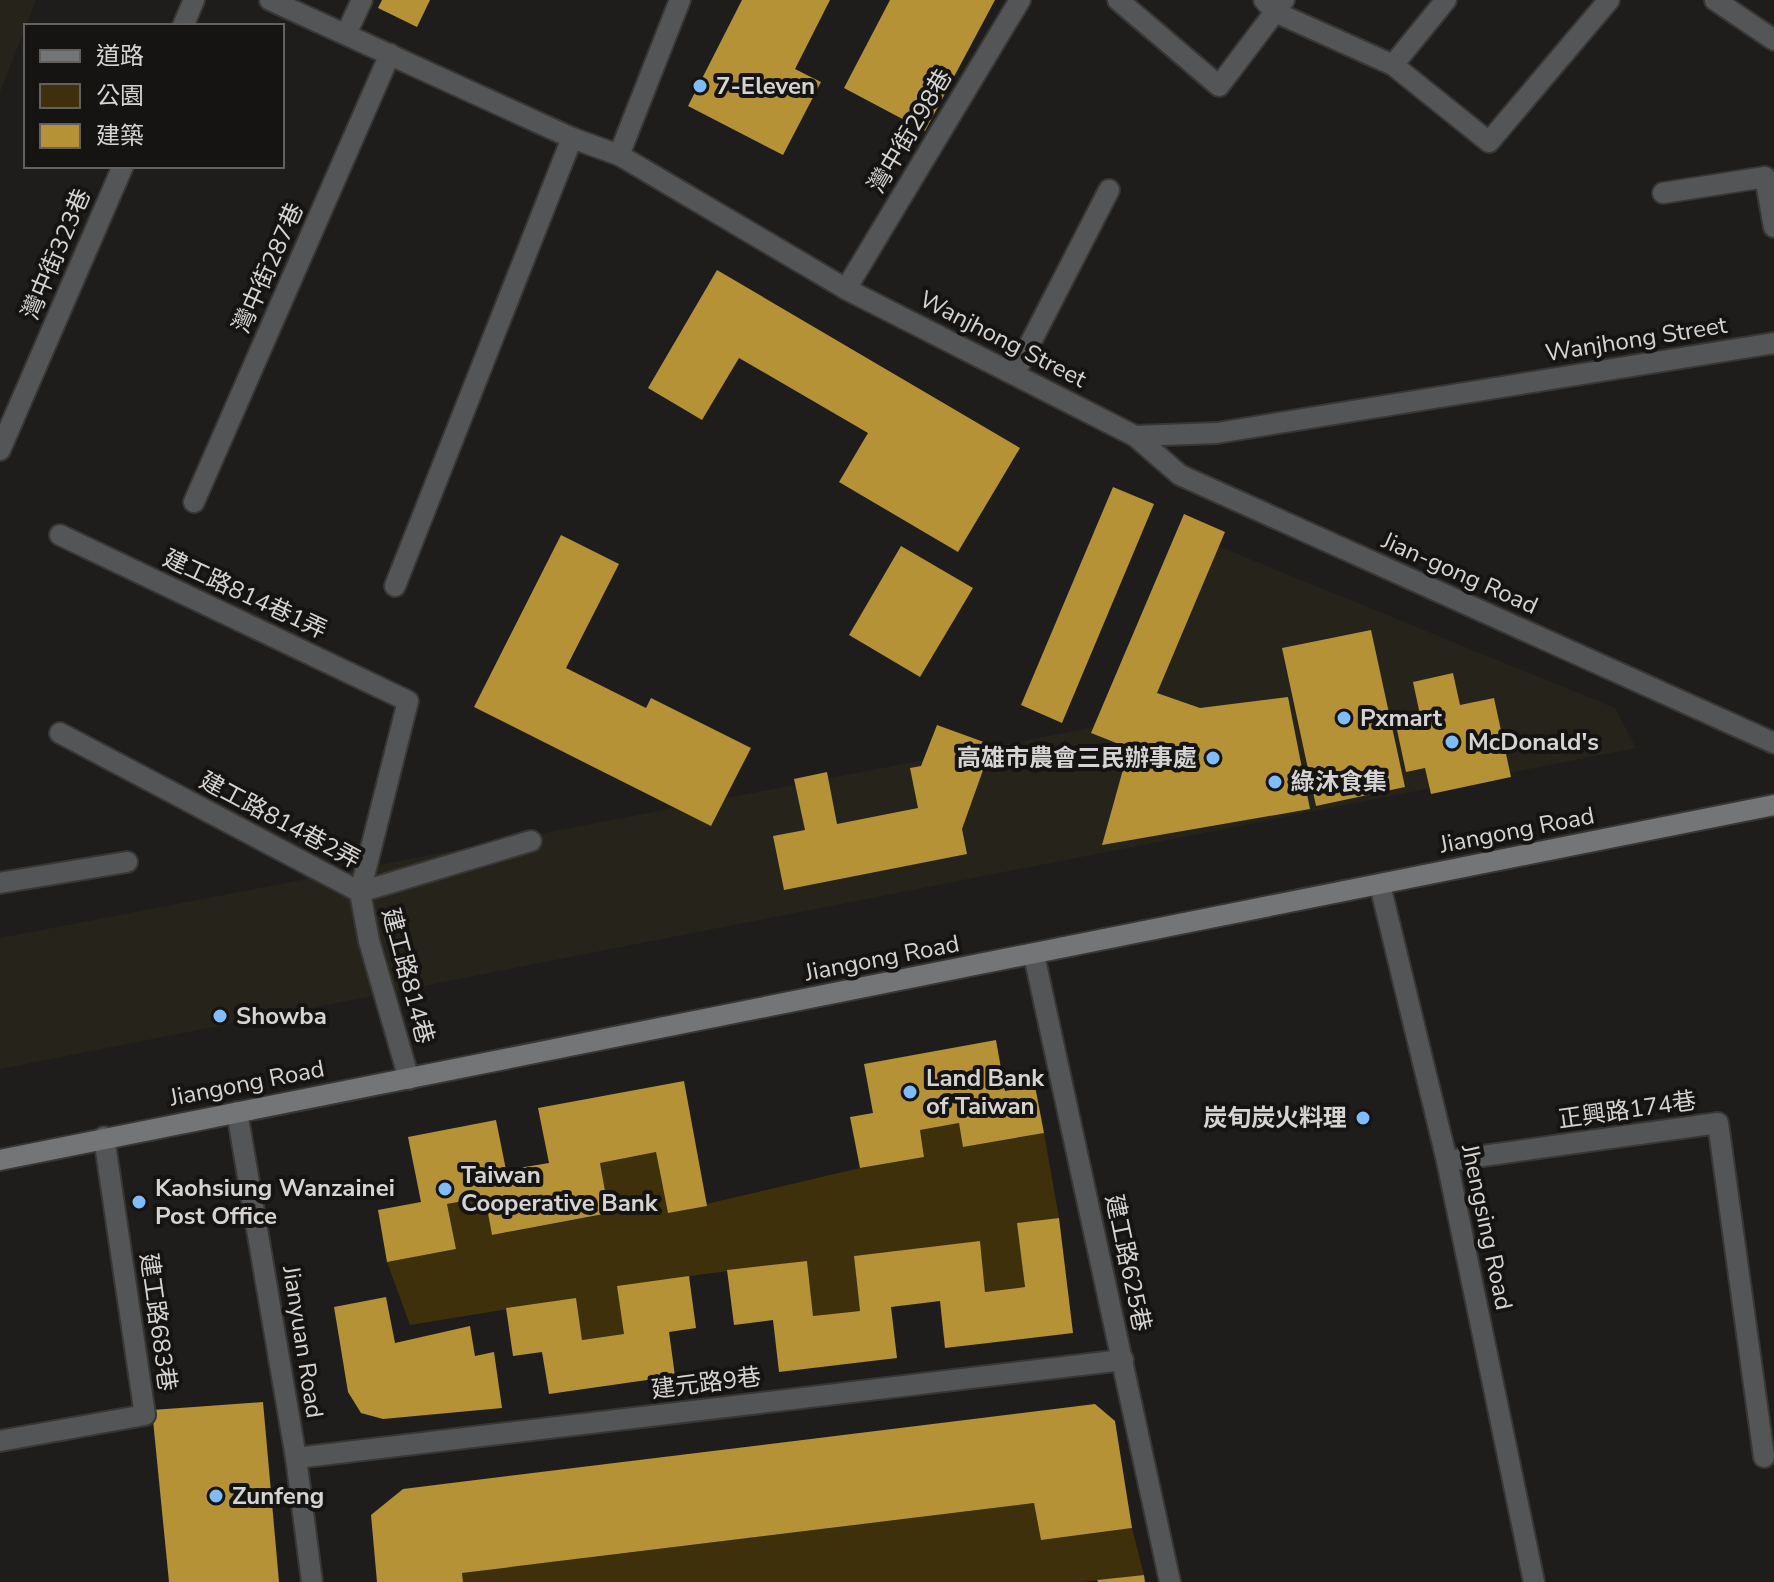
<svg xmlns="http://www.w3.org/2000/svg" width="1774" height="1582" font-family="'Nunito Sans','Noto Sans TC',sans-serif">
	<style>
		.built { fill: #26231b }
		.green { fill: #3e300a }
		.building { fill: #b49235 }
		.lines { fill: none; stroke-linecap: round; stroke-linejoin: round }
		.lane-casing { stroke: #383735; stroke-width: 24 }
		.street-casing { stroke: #383735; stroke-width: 24 }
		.secondary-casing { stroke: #383735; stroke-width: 24 }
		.lane { stroke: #545556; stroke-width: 20 }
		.street { stroke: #545556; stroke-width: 20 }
		.secondary { stroke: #747577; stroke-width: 20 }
		.poi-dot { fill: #81bcfa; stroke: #151412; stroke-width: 3 }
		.labels { text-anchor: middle; stroke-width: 8; stroke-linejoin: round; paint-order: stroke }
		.poi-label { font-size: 24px; font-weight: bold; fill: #d5d4d2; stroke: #151412; text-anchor: start }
		.street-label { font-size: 24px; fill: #d5d4d2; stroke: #151412 }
	</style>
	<rect width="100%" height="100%" fill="#1e1d1b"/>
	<g class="built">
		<path d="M0,0H36L0,92Z"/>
		<path d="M1206,541L1615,708L1636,748L0,1069V938L1121,722Z"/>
	</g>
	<g class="green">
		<path d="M959,1123L964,1147L1044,1133L1059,1218L1018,1223L1025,1287L985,1292L980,1242L854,1256L860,1311L813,1316L807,1261L689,1276L624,1334L582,1340L575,1298L410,1325L387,1262L456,1249L447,1204L485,1197L493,1235L609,1213L600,1163L656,1152L668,1213L860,1168L924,1157L920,1130Z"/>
		<path d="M1034,1503L1041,1540L1132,1528L1144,1575L1080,1582H463L462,1573Z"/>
	</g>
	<g class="building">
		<path d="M382,0H430L417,27L378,8Z"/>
		<path d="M742,0H830L795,69L821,82L783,155L688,106Z"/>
		<path d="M890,0H995L925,131L844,88Z"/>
		<path d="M717,270L1020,448L958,552L839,482L868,433L739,358L702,420L648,388Z"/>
		<path d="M1113,487L1154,504L1062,723L1021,705Z"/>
		<path d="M1184,514L1225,532L1157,693L1200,708L1288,697L1310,809L1102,845L1129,748L1091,733Z"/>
		<path d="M561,535L619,564L566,668L646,708L651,698L751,748L711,826L474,707Z"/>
		<path d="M901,546L973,588L920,677L849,635Z"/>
		<path d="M1371,630L1405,787L1316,806L1282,648Z"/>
		<path d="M1453,673L1460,705L1494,698L1511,777L1431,794L1425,768L1406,772L1394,716L1419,710L1413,682Z"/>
		<path d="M937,725L992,745L962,829L967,854L784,890L773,836L805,830L794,779L827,772L837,824L918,808L910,768L921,766Z"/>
		<path d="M996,1040L1005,1091L1035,1086L1044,1133L963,1147L959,1123L920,1130L924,1157L860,1168L850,1117L873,1113L864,1064Z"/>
		<path d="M684,1081L707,1206L668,1213L656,1152L600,1163L609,1213L492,1235L485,1197L447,1204L456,1249L387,1262L378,1210L421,1202L408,1137L496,1120L506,1170L549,1163L538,1108Z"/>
		<path d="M1059,1218L1073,1333L945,1348L940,1301L891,1307L897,1358L779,1372L773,1320L734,1325L727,1270L807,1261L813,1316L860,1311L854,1256L980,1241L985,1292L1025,1287L1017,1223Z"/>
		<path d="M689,1276L696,1328L669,1332L675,1376L549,1394L542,1352L513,1356L506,1308L576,1298L582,1340L624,1334L617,1286Z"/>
		<path d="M386,1297L395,1343L470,1326L475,1356L494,1352L502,1408L383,1419L361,1413L348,1392L334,1307Z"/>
		<path d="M263,1402L279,1582H169L152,1410Z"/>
		<path d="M1095,1404L1115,1421L1132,1528L1041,1540L1034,1503L462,1573L463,1582H377L371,1515L403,1489Z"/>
		<path d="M1144,1575L1145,1582H1098L1097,1580Z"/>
	</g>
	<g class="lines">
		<defs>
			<g id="lane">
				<path d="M1118,0L1219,86L1284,0"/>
				<path d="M1264,0L1275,12L1393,65L1489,142L1609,0"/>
				<path d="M1715,0L1774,40"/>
				<path d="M183,26L194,0"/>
				<path d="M346,34L362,0"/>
				<path d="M1393,65L1446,0"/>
				<path d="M1663,193L1765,177L1774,227"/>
				<path d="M846,289L1020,0"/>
				<path d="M1015,373L1109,190"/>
				<path d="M0,450L123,166"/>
				<path d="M194,502L390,54"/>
				<path d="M60,535L408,701L360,892L369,941L409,1079"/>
				<path d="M395,586L572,138"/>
				<path d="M60,733L360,892L531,841"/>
				<path d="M0,883L127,862"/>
				<path d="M1034,955L1170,1582"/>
				<path d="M1447,1161L1718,1123L1764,1457"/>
				<path d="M0,1441L145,1415L104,1137"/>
				<path d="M296,1458L1123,1360"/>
			</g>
			<g id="street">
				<path d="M270,0L572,138L619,155L846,289L1135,436L1217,433L1774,343"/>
				<path d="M619,155L680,0"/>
				<path d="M1135,436L1180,475L1774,743"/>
				<path d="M1380,885L1447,1161L1534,1582"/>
				<path d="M237,1112L296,1458L312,1582"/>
			</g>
			<path id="secondary" d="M0,1160L1774,805"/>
		</defs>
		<use href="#lane" class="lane-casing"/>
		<use href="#street" class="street-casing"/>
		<use href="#secondary" class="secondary-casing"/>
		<use href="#lane" class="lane"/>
		<use href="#street" class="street"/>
		<use href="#secondary" class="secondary"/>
	</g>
	<g class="poi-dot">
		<circle cx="700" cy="86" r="8"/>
		<circle cx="1344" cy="718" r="8"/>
		<circle cx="1452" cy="742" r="8"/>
		<circle cx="1213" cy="758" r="8"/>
		<circle cx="1275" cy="782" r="8"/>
		<circle cx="220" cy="1016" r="8"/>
		<circle cx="910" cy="1092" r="8"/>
		<circle cx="1363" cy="1118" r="8"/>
		<circle cx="445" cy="1189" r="8"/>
		<circle cx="139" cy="1202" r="8"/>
		<circle cx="216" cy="1496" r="8"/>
	</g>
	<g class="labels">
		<g class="poi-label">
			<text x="716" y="94">7-Eleven</text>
			<text x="1360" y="726">Pxmart</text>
			<text x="1468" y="750">McDonald's</text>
			<text x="1197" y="766" text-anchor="end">高雄市農會三民辦事處</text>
			<text x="1291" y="790">綠沐食集</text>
			<text x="236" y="1024">Showba</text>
			<text x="926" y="1086">Land Bank<tspan x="926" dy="28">of Taiwan</tspan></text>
			<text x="1347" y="1126" text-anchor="end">炭旬炭火料理</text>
			<text x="461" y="1183">Taiwan<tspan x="461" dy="28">Cooperative Bank</tspan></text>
			<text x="155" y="1196">Kaohsiung Wanzainei<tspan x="155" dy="28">Post Office</tspan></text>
			<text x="232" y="1504">Zunfeng</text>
		</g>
		<g class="street-label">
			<text transform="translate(910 131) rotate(-59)" y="8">灣中街298巷</text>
			<text transform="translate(56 254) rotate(-67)" y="8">灣中街323巷</text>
			<text transform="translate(268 268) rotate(-66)" y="8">灣中街287巷</text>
			<text transform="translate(1003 339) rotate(27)" y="8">Wanjhong Street</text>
			<text transform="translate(1636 339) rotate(-9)" y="8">Wanjhong Street</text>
			<text transform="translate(1460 573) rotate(24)" y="8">Jian-gong Road</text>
			<text transform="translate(245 594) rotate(25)" y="8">建工路814巷1弄</text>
			<text transform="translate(280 820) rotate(28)" y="8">建工路814巷2弄</text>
			<text transform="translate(1517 830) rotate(-11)" y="8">Jiangong Road</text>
			<text transform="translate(882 958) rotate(-11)" y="8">Jiangong Road</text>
			<text transform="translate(408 976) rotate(75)" y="8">建工路814巷</text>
			<text transform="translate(247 1083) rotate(-11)" y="8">Jiangong Road</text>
			<text transform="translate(1627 1110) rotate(-8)" y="8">正興路174巷</text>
			<text transform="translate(1487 1227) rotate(78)" y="8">Jhengsing Road</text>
			<text transform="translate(1128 1263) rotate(78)" y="8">建工路625巷</text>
			<text transform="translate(158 1322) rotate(82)" y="8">建工路683巷</text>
			<text transform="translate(303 1342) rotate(81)" y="8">Jianyuan Road</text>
			<text transform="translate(706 1383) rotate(-7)" y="8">建元路9巷</text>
		</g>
	</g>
	<rect x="24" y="24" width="260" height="144" fill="#151412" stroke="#62615f" stroke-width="2"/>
	<rect x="40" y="50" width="40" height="12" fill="#747577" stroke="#62615f" stroke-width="2"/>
	<text x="96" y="64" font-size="24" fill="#d5d4d2">道路</text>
	<rect x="40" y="84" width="40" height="24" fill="#3e300a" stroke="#62615f" stroke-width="2"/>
	<text x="96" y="104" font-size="24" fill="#d5d4d2">公園</text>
	<rect x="40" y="124" width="40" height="24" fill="#b49235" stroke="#62615f" stroke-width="2"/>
	<text x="96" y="144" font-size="24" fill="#d5d4d2">建築</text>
</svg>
